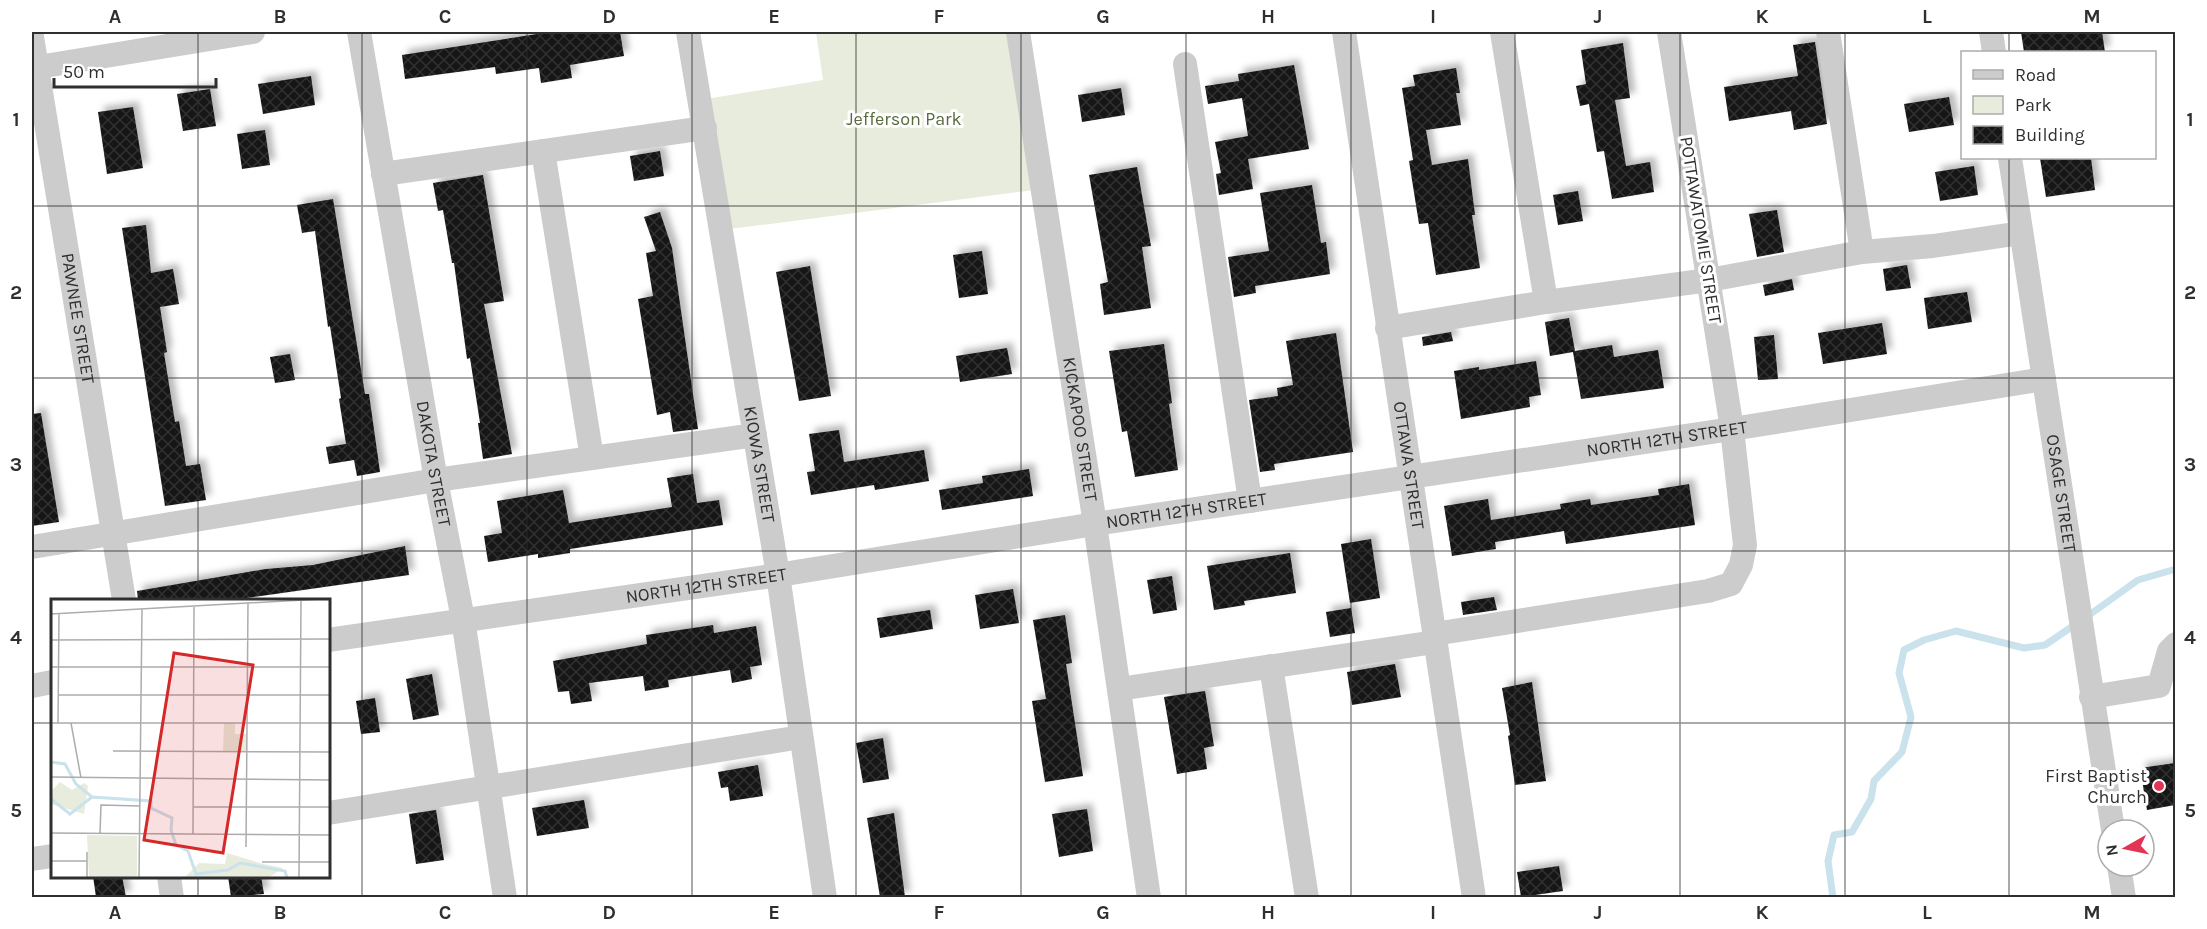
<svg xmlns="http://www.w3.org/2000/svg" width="2207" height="929" font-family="Karla,sans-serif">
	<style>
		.park { fill: #e7ecdd }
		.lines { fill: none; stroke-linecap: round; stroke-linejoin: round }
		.stream { stroke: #cae2ec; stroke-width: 7 }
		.building { fill: url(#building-cross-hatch); filter: url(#shadow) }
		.minor { stroke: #ccc; stroke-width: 24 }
		.grid { fill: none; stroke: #2f2f2f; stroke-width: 1.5; stroke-opacity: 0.55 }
		.poi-dot { fill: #e43455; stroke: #fff; stroke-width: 2 }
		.labels { text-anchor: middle; stroke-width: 6; stroke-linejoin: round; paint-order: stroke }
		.park-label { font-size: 18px; fill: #586b3d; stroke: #fff }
		.street-label { font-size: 18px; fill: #2f2f2f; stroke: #fff }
		.poi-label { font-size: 18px; fill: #2f2f2f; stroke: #fff; text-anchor: end }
		.inset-river { fill: none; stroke: #cae2ec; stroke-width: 3 }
		.inset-road { fill: none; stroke: #acacac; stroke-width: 1.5 }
		.view { fill: #d62828; fill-opacity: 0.15; stroke: #d62828; stroke-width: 3 }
		.inset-edge { fill: none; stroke: #2f2f2f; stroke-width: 3 }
		.neatline { fill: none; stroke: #2f2f2f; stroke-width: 2 }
		.grid-label { font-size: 20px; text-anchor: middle; font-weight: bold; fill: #2f2f2f }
	</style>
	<defs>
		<pattern id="building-cross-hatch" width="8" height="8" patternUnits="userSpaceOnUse" patternTransform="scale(1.5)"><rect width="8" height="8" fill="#161616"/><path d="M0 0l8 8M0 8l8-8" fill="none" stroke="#303030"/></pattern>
		<filter id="shadow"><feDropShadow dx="5.5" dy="-5.5" stdDeviation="3" flood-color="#0004"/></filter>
	</defs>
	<rect width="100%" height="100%" fill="#fff"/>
	<path class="park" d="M816,32H1018L1042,189L722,230L700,100L823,80Z"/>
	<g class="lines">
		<g class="stream">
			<path d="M2085,618L2138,580L2176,569"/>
			<path d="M1833,898L1828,861L1834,835L1852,832L1871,799L1874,781L1902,752L1911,717L1899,673L1904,650L1924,640L1956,631L2024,648L2045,645L2076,624"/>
		</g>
	</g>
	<g class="building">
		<path d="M550,32H620L624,56L570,65L572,78L541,83L539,68L496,74L495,67L405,79L402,55Z"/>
		<path d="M2021,32H2102L2105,52H2024Z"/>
		<path d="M1815,42L1827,124L1794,130L1791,111L1729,121L1724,87L1798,76L1793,45Z"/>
		<path d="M1623,43L1630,98L1615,100L1626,166L1650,162L1654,192L1612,199L1604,151L1597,152L1589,104L1580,106L1576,86L1586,84L1581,50Z"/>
		<path d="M1294,65L1309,149L1248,159L1253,189L1219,195L1216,174L1221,173L1215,142L1248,136L1242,98L1208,104L1205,86L1239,81L1238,74Z"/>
		<path d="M1456,68L1460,93H1456L1461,125L1426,130L1432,165L1468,159L1475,215H1472L1480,268L1436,275L1428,223L1419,224L1409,161L1413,160L1402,88L1415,86L1413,75Z"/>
		<path d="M311,76L315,105L263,114L258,84Z"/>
		<path d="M1121,88L1125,115L1082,122L1078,95Z"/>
		<path d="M210,89L216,126L183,131L177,94Z"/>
		<path d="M1949,97L1954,125L1909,132L1904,104Z"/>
		<path d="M133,107L143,168L107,174L98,112Z"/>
		<path d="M265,130L270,165L242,169L237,134Z"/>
		<path d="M660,151L664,176L634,181L630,156Z"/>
		<path d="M2040,158H2091L2095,190L2046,197Z"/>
		<path d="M1974,166L1978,195L1940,201L1935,172Z"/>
		<path d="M1137,167L1151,246L1142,247L1151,308L1104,315L1100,284L1108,282L1089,175Z"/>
		<path d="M483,175L504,301L484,304L512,454L483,459L478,423H480L470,358L467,359L454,263H452L443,210L438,211L433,183Z"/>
		<path d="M1312,185L1321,243L1326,242L1330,274L1255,286L1256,293L1234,297L1228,257L1269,251L1260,193Z"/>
		<path d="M1578,191L1583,221L1558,225L1553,195Z"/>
		<path d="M333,199L365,394H369L380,472L357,476L354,460L329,464L326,447L346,444L339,399L341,398L330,326L328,327L315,231L302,233L297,205Z"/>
		<path d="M1777,210L1784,252L1757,257L1749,214Z"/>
		<path d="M660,212L672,248L698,429L673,432L670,412L657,415L638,299L653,296L646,253L656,251L644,217Z"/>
		<path d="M146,225L151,273L173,269L179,304L160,307L167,352L164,353L175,422L179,421L186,466L200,464L206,500L165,506L122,228Z"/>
		<path d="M982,251L988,294L959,298L953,255Z"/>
		<path d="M1907,265L1911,288L1886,291L1883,269Z"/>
		<path d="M810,266L831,396L799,401L776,272Z"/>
		<path d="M1792,279L1794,290L1765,296L1763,285Z"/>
		<path d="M1967,292L1972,322L1928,329L1924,298Z"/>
		<path d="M1569,318L1575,351L1612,345L1614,357L1658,350L1664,388L1581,399L1573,352L1550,356L1545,322Z"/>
		<path d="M1882,323L1887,354L1823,364L1818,333Z"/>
		<path d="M1451,332L1453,341L1423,346L1422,337Z"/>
		<path d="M1336,333L1353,452L1274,464L1275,470L1260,472L1249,400L1278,396L1277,388L1293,385L1286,341Z"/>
		<path d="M1774,335L1778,379L1758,380L1754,337Z"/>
		<path d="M1164,344L1172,403L1169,404L1178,470L1135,477L1127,431L1122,432L1109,351Z"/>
		<path d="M1007,348L1012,374L960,382L956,356Z"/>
		<path d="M290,354L295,380L275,383L270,357Z"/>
		<path d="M1536,361L1541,395L1529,397L1530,407L1461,419L1454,371L1479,367V370Z"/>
		<path d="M41,413L59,522L32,526V414Z"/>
		<path d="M839,430L844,462L924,450L929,481L875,490L874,485L811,495L807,472L815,471L809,434Z"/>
		<path d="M1029,469L1033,496L942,510L939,490L983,483L982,476Z"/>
		<path d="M693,474L697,503L719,500L723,525L570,549V553L538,558V554L488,562L484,536L502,533L497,501L563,490L569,523L672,507L667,478Z"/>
		<path d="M1689,484L1695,525L1566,544L1564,531L1495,542L1496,549L1452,556L1444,506L1488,499L1491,520L1561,509L1560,504L1590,499L1591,505L1659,495L1658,489Z"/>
		<path d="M1371,539L1380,598L1350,603L1341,544Z"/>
		<path d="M405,546L409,575L232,600H138L137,591L266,569L313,565Z"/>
		<path d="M1290,553L1296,593L1244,601L1245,605L1214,610L1207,566Z"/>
		<path d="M1172,576L1177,610L1153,614L1147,580Z"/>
		<path d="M1013,589L1019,623L980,629L975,595Z"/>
		<path d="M1494,597L1497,610L1463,615L1461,602Z"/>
		<path d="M1351,608L1355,633L1330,637L1326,612Z"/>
		<path d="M930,610L933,629L880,638L877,618Z"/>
		<path d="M1065,615L1072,663L1066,664L1083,776L1045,782L1032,701L1046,699L1033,620Z"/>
		<path d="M713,625L714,633L756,626L762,665L750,667L752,679L732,683L730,670L668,680L669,687L645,691L643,676L589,683L592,701L571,704L569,691L558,692L553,661L647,644L646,635Z"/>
		<path d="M1395,664L1401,697L1352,705L1347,672Z"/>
		<path d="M432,674L439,715L413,720L406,679Z"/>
		<path d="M1532,682L1546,781L1515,785L1508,736L1510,735L1502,688Z"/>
		<path d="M1205,691L1214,746L1204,748L1207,769L1177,774L1164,697Z"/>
		<path d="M375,698L380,732L361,734L356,701Z"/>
		<path d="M883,738L889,779L863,783L856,743Z"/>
		<path d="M2175,763V805L2147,810L2140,768Z"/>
		<path d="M758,765L763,796L730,801L728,787L721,788L718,772Z"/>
		<path d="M584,800L589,828L537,836L532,808Z"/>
		<path d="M1087,809L1093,851L1059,857L1052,814Z"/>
		<path d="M436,810L444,860L416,864L409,814Z"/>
		<path d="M894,813L905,897H880L867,818Z"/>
		<path d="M1559,866L1563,891L1521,897L1517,872Z"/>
		<path d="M93,876H122L126,897H96Z"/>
		<path d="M228,876H261L264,894L231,897Z"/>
	</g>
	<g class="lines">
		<g class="minor">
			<path id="s1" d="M359,32L436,480L463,619L505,898"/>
			<path id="s2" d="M688,32L778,575L825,898"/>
			<path id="s3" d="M1018,32L1095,524L1149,898"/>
			<path id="s4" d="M1344,32L1474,898"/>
			<path d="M1502,32L1546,302"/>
			<path d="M1828,32L1862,252"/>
			<path d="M1991,32L1994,52"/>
			<path id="s5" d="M32,37L124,600"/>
			<path d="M1185,64L1250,501"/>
			<path d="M32,68L253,32"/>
			<path d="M543,151L592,458"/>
			<path id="s6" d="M2010,158L2113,830"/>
			<path d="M383,174L705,128"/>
			<path d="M1387,328L1546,302L1709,280L1862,252L1933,246L2021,233"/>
			<path d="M32,547L436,480L755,435"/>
			<path d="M1434,634L1708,591L1731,584L1741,565L1745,545L1732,429L1669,32"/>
			<path id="s7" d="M328,640L778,575L1095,524L1732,429L2044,379"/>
			<path d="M1271,666L1307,898"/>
			<path d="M32,686L52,682"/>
			<path d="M1119,689L1435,642"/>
			<path d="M2091,697L2159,686L2169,651L2176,644"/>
			<path d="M328,813L801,737"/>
			<path d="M32,859L52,856"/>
			<path d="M2119,866L2124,898"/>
			<path d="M169,876L172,898"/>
		</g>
	</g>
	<path class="grid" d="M198,32V600M362,32V898M527,32V898M692,32V898M856,32V898M1021,32V898M1186,32V898M1351,32V898M1515,32V898M1680,32V898M1845,32V898M2009,32V52M2009,158V898M32,206H2176M32,378H2176M32,551H2176M32,723H52M328,723H2176M198,876V898"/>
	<circle class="poi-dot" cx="2159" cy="786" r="6"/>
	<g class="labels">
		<g class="park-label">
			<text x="904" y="125">Jefferson Park</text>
		</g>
		<g class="street-label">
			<text transform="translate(1701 230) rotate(81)" y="6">POTTAWATOMIE STREET</text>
			<text dy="6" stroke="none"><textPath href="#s5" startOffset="285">PAWNEE STREET</textPath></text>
			<text dy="6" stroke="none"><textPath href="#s3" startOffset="402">KICKAPOO STREET</textPath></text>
			<text dy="6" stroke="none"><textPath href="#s7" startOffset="1354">NORTH 12TH STREET</textPath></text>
			<text dy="6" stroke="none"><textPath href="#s1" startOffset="438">DAKOTA STREET</textPath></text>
			<text dy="6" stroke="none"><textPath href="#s2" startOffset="438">KIOWA STREET</textPath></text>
			<text dy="6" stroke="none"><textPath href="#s4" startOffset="438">OTTAWA STREET</textPath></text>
			<text dy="6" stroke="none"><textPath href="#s6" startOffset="339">OSAGE STREET</textPath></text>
			<text dy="6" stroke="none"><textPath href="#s7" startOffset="868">NORTH 12TH STREET</textPath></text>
			<text dy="6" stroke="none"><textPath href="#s7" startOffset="382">NORTH 12TH STREET</textPath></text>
		</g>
		<g class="poi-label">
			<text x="2147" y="782">First Baptist<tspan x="2147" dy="21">Church</tspan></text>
		</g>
	</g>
	<g transform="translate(51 599)">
		<rect width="279" height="279" fill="#fff"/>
		<path d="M9,183L21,191L33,184L37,187L33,215L0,205V192ZM176,254L212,265L232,269L217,279H133L148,264L174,265Z" fill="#e7ecdd"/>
		<path d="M173,124H184V135H196V152H172ZM36,236L86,237V279H38Z" fill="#e7ecdd"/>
		<path class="inset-river" d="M0,163L14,165L25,185L41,198L100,202V209L121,219L120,231L125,246L137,252L145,275L177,271L189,264L234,272L236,279M0,200L19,215L41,198"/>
		<path class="inset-road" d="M0,15L270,0M0,41L279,40M0,68H279M8,96H279M0,124H279M7,124L8,15M20,124L30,179M62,152L279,153M0,178L279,181M143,208H279M0,234L279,236M49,234L50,206L89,207M142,235L143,8M195,248L197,4M36,253V279M0,262H36M211,263H279M88,279L91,10M248,279L250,1"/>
		<path class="view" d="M123,54L202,66L172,254L93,241Z"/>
		<rect width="279" height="279" class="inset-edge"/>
	</g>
	<rect width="2207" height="929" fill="none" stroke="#ffffff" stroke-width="66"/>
	<rect x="1961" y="51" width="195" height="108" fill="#ffffff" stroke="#acacac" stroke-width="1.5"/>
	<rect x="1973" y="70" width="30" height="9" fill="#cccccc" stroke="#acacac" stroke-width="1.5"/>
	<text x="2015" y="81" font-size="18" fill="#2f2f2f">Road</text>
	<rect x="1973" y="96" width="30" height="18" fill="#e7ecdd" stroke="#acacac" stroke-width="1.5"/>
	<text x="2015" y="111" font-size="18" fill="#2f2f2f">Park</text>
	<rect x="1973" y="126" width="30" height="18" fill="url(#building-cross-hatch)" stroke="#acacac" stroke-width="1.5"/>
	<text x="2015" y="141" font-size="18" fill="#2f2f2f">Building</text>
	<g transform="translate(2126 848) rotate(261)"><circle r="28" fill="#ffffff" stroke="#acacac" stroke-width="1.5"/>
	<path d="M0-4.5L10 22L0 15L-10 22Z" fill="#e43455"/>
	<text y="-9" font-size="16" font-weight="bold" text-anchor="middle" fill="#2f2f2f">N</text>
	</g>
	<path d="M54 78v9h162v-9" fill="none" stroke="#2f2f2f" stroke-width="3"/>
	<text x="63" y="78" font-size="18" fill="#2f2f2f" stroke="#ffffff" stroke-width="4.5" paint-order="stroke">50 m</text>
	<rect x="33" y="33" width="2141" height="863" class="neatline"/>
	<g class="grid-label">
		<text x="115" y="23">A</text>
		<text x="280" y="23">B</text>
		<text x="445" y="23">C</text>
		<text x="609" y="23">D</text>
		<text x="774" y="23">E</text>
		<text x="939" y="23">F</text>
		<text x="1103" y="23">G</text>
		<text x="1268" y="23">H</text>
		<text x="1433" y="23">I</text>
		<text x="1598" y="23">J</text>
		<text x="1762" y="23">K</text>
		<text x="1927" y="23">L</text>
		<text x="2092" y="23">M</text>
		<text x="16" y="126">1</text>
		<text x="2190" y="126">1</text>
		<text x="16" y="299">2</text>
		<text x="2190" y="299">2</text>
		<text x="16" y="471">3</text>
		<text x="2190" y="471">3</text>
		<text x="16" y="644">4</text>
		<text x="2190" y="644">4</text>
		<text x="16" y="817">5</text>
		<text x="2190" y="817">5</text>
		<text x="115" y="919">A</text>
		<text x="280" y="919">B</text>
		<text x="445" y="919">C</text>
		<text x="609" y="919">D</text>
		<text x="774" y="919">E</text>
		<text x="939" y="919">F</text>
		<text x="1103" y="919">G</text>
		<text x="1268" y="919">H</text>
		<text x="1433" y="919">I</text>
		<text x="1598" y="919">J</text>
		<text x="1762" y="919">K</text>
		<text x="1927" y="919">L</text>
		<text x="2092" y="919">M</text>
	</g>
</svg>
